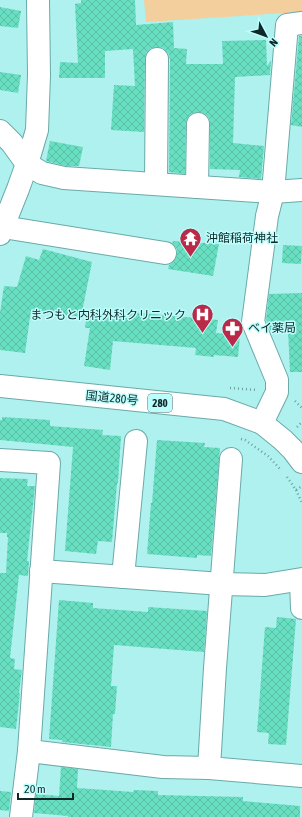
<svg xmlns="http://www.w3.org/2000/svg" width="302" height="817" font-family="'Asap Condensed','Noto Sans JP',sans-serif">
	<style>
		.pitch { fill: #f3cf9e }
		.building { fill: url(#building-cross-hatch) }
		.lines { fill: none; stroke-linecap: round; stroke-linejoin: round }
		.minor-casing { stroke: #6aaaa9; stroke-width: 24 }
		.highway-casing { stroke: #6aaaa9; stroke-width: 24 }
		.path { stroke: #6ea09e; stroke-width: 2.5; stroke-dasharray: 1 3; stroke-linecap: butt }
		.minor { stroke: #fff; stroke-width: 22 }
		.highway { stroke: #fff; stroke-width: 22 }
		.labels { text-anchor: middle; stroke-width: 3; stroke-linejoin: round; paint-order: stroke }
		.shield { fill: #bdfefd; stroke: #436969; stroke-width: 1 }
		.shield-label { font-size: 11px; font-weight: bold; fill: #0f2929 }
		.poi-label { font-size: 12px; fill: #0f2929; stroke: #bdfefd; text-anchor: start }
		.street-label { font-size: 12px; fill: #0f2929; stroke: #bdfefd }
	</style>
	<defs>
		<pattern id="building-cross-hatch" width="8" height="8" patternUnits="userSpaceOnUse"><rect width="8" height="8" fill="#69dfc2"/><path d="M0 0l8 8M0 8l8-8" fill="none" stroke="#5abfa7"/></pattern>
	</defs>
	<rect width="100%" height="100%" fill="#aff1ef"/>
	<path class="pitch" d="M144,0H302V12L146,22Z"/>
	<g class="building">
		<path d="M81,0H135L136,25L173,22L174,48L187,49L186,64H223L222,41L266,40L267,66L271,60L270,75L235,77L233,143L264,146L261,179L239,177L240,170L210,169V124L209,118L205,114L199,112L192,113L188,117L186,123L185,174L169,172L170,59L168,53L163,48L157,47L151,48L146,53L145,59L144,132L111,130L114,85L135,86L133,49L105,51V78H59L60,62L78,63L75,4L81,3Z"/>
		<path d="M0,7L21,11L18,28L0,26Z"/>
		<path d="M299,36H302V127L291,125Z"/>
		<path d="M0,72L21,75L18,93L0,90Z"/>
		<path d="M50,141L83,147L79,166H66L46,161Z"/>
		<path d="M173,241L219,244L213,276L168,269L169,265L174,261L177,255V249L172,243Z"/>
		<path d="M283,245L302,246L301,264L282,263Z"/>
		<path d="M43,249L92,262L81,317L31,310L25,353L0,350V313L4,286L17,287L26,256L39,260Z"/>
		<path d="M302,293V372H290L288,330H270L266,320L269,294Z"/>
		<path d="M130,312L218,320L216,333L240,335L238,357L214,355V357L195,355L196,348L113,341L110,370L84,366L90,328H85L87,313L129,318Z"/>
		<path d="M2,417L50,420V426L103,430L102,435L121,436L118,483H117L112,542L98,541L96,554L65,551L73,447L0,440V420H2Z"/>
		<path d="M157,440L205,443L204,447L220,448L211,556L197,555V558L147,554L151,503H152Z"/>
		<path d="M0,478L28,479L27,486H35L27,561H29L28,576L19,575L10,658L15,659L14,669L22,670L19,693H20L16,729L0,727V573H6L8,537H7V533H0Z"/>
		<path d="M59,600L93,603V608L148,612V607L207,611L204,652L114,645L111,686H117L115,714H113L111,747L62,742V740L49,739Z"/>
		<path d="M277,617L296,619L286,745L268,744L269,733L257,732L265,627L276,628Z"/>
		<path d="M61,767L78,769L77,788L133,792L134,790L158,791V795L243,797V801L300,806V817H68V816L34,813L36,794L59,796Z"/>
		<path d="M0,791L11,792L9,811L0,810Z"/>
	</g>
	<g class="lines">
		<defs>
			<g id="minor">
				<path d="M0,131L12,143L27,164L42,173L64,178L273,192L302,190"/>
				<path d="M156,184L157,59"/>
				<path d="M197,187L198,124"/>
				<path d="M3,227L165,253"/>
				<path d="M0,234L18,189L27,164L37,130L39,75L38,0"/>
				<path d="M262,423L277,392V380L253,322L267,216L273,192L287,25L302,23"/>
				<path d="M231,459L215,668L209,768L302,776"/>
				<path d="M0,460L49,463L29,751L21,817"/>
				<path d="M41,571L222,584L265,585L302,579"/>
				<path d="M123,577L136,441"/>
				<path d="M301,580L302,608"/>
				<path d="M29,751L163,767L209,768"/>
			</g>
			<path id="highway" d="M0,386L224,409L262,423L283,440L293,450L302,462"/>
		</defs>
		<use href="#minor" class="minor-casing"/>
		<use href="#highway" class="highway-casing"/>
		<g class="path">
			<path d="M230,388L257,390"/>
			<path d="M295,401L302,408"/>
			<path d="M297,427L302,422"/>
			<path d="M241,439L245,440L268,456L281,470"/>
			<path d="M287,477L296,490L302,486"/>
			<path d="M296,490L302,503"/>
		</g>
		<use href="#minor" class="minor"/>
		<use href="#highway" class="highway"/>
	</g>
	<defs>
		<symbol id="temple-pin" viewBox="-11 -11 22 30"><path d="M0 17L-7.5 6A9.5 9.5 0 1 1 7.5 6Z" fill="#ba2947" stroke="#bdfefd"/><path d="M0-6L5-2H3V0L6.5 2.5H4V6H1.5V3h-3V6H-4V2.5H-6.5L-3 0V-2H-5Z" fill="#fff"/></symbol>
		<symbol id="hospital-pin" viewBox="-11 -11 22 30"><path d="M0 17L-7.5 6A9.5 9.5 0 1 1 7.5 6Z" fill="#ba2947" stroke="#bdfefd"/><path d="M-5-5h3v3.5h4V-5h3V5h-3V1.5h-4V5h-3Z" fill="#fff"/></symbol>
		<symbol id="pharmacy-pin" viewBox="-11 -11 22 30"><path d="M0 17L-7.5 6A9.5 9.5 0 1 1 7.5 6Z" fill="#ba2947" stroke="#bdfefd"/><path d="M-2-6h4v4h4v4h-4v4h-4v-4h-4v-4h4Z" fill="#fff"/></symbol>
	</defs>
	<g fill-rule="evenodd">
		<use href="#temple-pin" x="178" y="226" width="25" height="34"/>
		<use href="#hospital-pin" x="190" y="302" width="25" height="34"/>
		<use href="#pharmacy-pin" x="220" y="316" width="25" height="34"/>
	</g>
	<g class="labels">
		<rect class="shield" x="148" y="394" width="24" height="18" rx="3"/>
		<g class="shield-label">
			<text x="160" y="407">280</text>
		</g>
		<g class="poi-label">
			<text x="206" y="242">沖館稲荷神社</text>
			<text x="186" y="319" text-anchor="end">まつもと内科外科クリニック</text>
			<text x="248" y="332">ベイ薬局</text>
		</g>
		<g class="street-label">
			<text transform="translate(112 398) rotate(6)" y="4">国道280号</text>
		</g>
	</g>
	<g transform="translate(266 36) rotate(131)" stroke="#bdfefd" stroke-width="3" paint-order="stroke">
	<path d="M0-3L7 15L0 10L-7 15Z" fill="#0f2929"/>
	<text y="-6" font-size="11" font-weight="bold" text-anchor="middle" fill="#0f2929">N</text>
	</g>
	<path d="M18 793v6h55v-6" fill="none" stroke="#0f2929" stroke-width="2"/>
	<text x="24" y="793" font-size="12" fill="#0f2929" stroke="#bdfefd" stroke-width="3" paint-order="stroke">20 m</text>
</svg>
